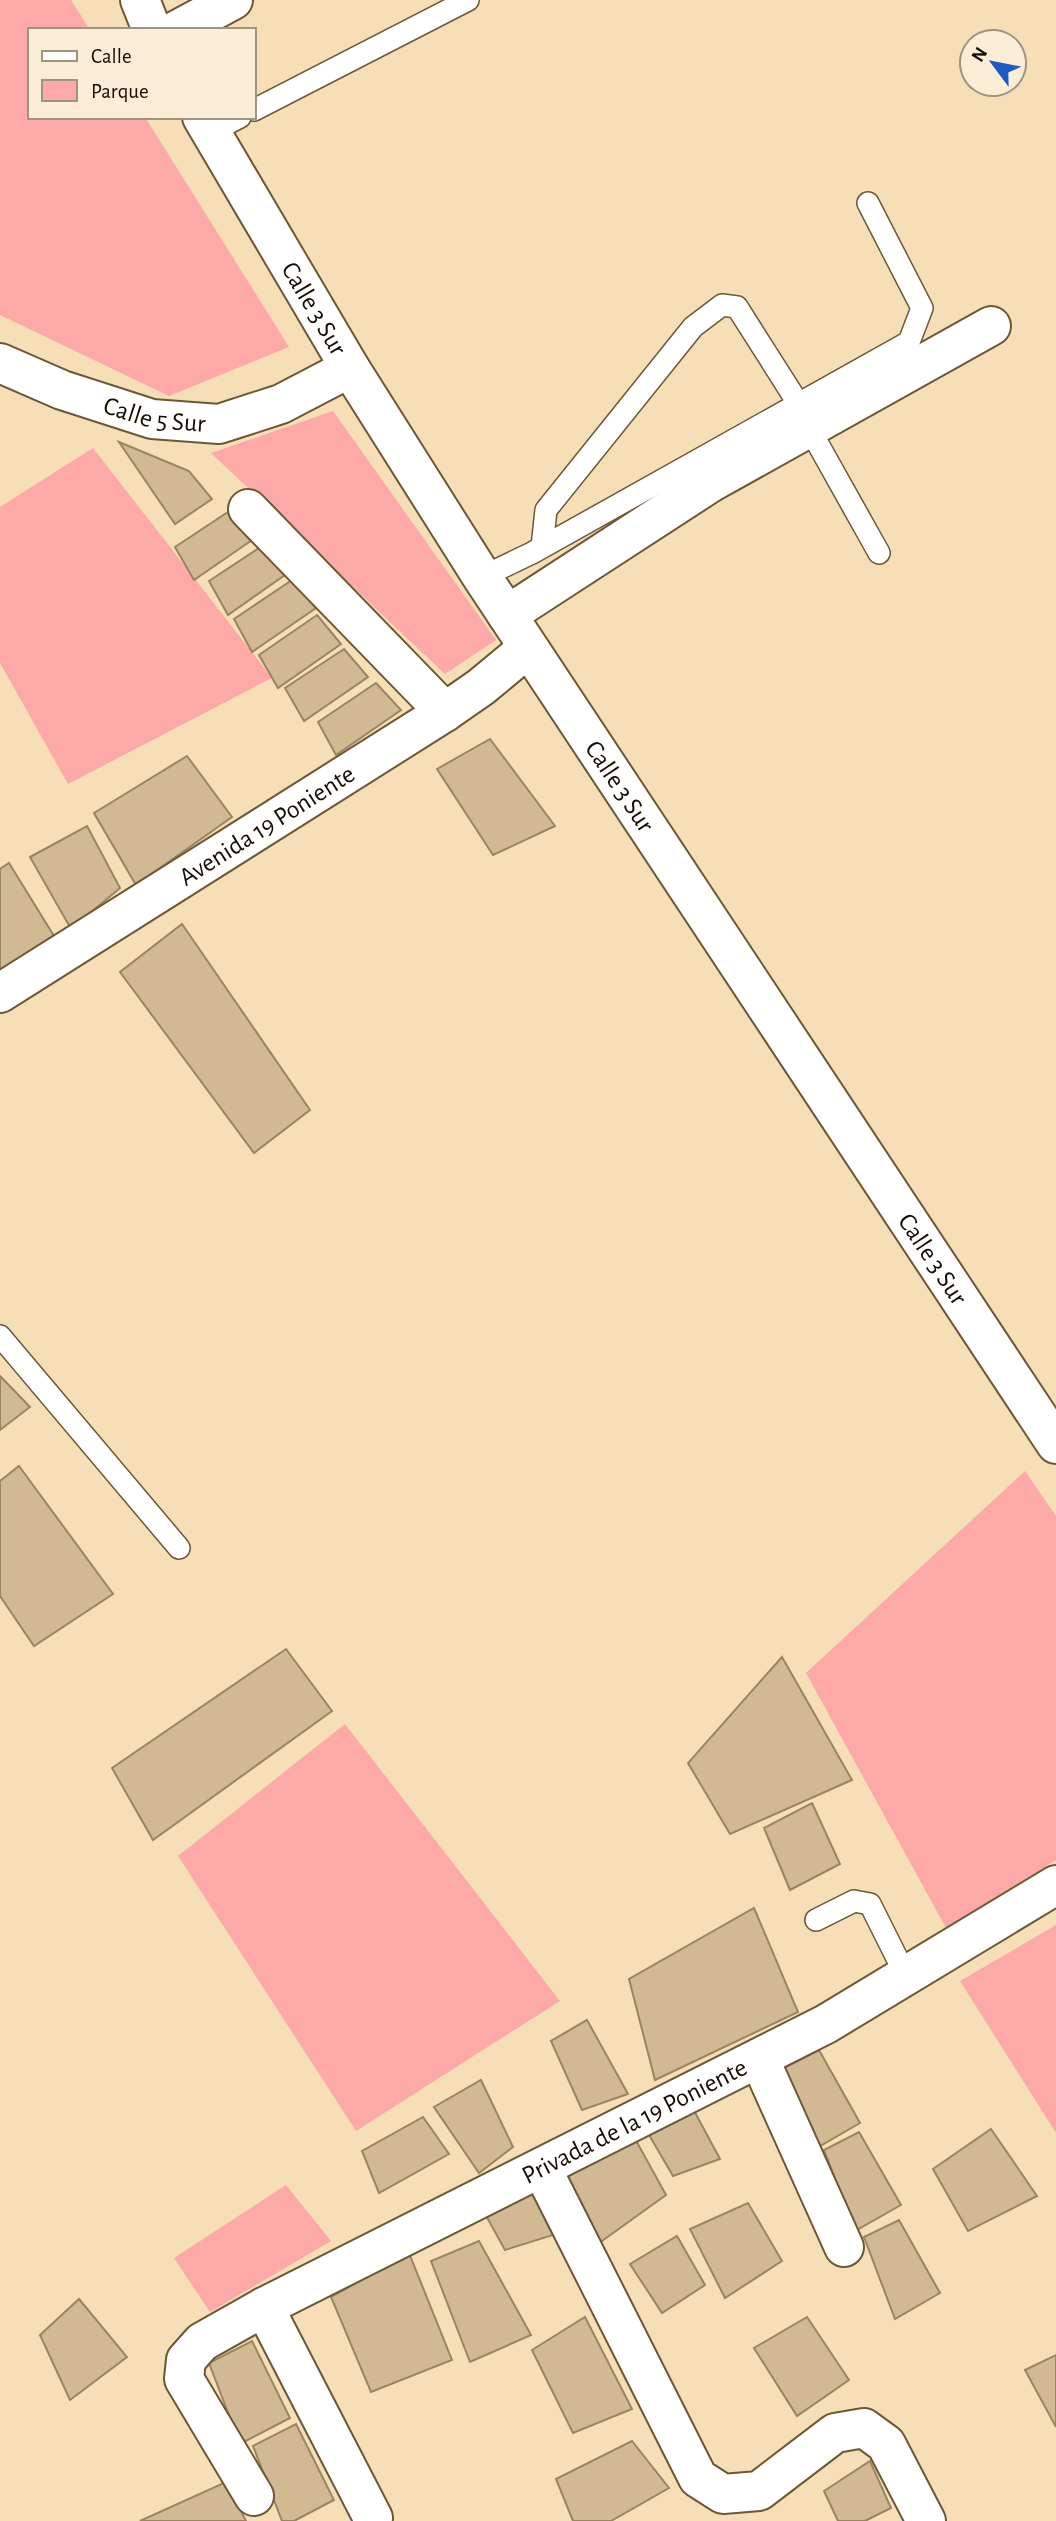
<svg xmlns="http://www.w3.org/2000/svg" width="1056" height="2521" font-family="'Alegreya Sans',sans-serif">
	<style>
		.green { fill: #fda9a7 }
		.building { fill: #d0b993; stroke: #9a8561; stroke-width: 2 }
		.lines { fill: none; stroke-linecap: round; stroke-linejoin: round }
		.lane-casing { stroke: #6c5835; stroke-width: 24 }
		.street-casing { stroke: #6c5835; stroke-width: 42 }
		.lane { stroke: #fff; stroke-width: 21 }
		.street { stroke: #fff; stroke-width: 38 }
		.labels { text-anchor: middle; stroke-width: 5; stroke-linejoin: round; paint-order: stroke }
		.street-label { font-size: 26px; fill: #150d02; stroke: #fbedd6 }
	</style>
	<rect width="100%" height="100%" fill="#f6dfb7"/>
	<g class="green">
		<path d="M0,0H71L90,30H30V117H145L289,347L169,396L0,315Z"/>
		<path d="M333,411L496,640L445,674L211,453Z"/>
		<path d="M93,448L272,678L68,784L0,663V507Z"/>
		<path d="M1025,1471L1056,1516V1860L946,1928L806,1673Z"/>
		<path d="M345,1724L560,2001L356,2131L178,1856Z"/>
		<path d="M1056,1925V2133L960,1981Z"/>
		<path d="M286,2185L331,2241L210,2312L174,2258Z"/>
	</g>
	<g class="building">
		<path d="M119,442L189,471L212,499L175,524Z"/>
		<path d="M234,508L258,536L194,580L175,547Z"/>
		<path d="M268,542L292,570L228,615L209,581Z"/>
		<path d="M292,580L316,608L252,652L234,619Z"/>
		<path d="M317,615L341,644L278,688L259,655Z"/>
		<path d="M344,649L368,677L304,721L285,688Z"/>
		<path d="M376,683L401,710L336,755L318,722Z"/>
		<path d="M490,739L555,826L493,855L437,769Z"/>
		<path d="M187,756L232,817L136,885L94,813Z"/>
		<path d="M87,826L120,888L71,929L30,857Z"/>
		<path d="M9,863L54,936L0,971V869Z"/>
		<path d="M182,924L310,1110L254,1153L120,972Z"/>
		<path d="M0,1376L30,1407L0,1430Z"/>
		<path d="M19,1466L113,1594L34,1646L0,1596V1481Z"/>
		<path d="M286,1649L332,1711L153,1840L112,1768Z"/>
		<path d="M782,1657L852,1780L730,1834L688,1763Z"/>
		<path d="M812,1803L840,1864L790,1890L764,1828Z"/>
		<path d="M754,1908L798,2012L655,2080L629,1979Z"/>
		<path d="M587,2020L628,2094L582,2110L551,2041Z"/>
		<path d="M819,2050L860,2123L815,2149L784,2068Z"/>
		<path d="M481,2080L513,2147L479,2173L434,2107Z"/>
		<path d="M691,2105L720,2159L673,2176L645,2128Z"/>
		<path d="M423,2117L449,2154L379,2193L362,2151Z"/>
		<path d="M991,2129L1037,2196L968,2231L933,2169Z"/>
		<path d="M859,2132L901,2205L855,2231L824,2150Z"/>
		<path d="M633,2135L666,2195L595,2246L565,2173Z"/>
		<path d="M530,2187L553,2235L505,2250L484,2212Z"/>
		<path d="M748,2203L782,2261L725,2298L690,2229Z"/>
		<path d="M899,2220L940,2293L895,2319L864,2237Z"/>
		<path d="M677,2236L705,2285L662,2313L630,2264Z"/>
		<path d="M479,2241L531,2335L470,2362L431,2261Z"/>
		<path d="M409,2253L452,2360L371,2392L331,2297Z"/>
		<path d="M79,2299L127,2357L70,2400L40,2335Z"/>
		<path d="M585,2317L632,2409L573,2433L532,2350Z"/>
		<path d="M807,2317L849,2380L797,2416L754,2348Z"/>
		<path d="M252,2341L290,2418L240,2444L209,2363Z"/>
		<path d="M1056,2355V2427L1025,2370Z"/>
		<path d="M296,2424L334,2500L294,2521H282L253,2446Z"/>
		<path d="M632,2441L669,2488L611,2521H573L556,2479Z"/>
		<path d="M870,2461L891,2508L865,2521H838L824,2491Z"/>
		<path d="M226,2482L246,2521H140Z"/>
	</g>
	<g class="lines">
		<defs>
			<g id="lane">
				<path d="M254,110L468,0"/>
				<path d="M211,132L240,117"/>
				<path d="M809,428L879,553"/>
				<path d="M542,547L546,510L693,327L722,305L737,307L798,403"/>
				<path d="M482,577L532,553L909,342L922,308L868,203"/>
				<path d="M0,1336L179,1548"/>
				<path d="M816,1920L854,1901L870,1904L906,1976"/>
			</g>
			<g id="street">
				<path d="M140,0L152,30"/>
				<path d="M177,30L233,0"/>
				<path id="s1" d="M202,117L350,368L482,577L1056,1444"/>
				<path id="s2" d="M0,363L62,390L152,419L219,424L281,404L350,368"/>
				<path d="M248,509L445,712"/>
				<path d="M507,615L710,483L991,326"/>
				<path id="s3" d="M0,993L445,712L481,687L528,648"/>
				<path d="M759,2058L844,2247"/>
				<path d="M542,2169L698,2478L723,2494L759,2491L835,2433L864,2428L886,2444L926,2521"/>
				<path d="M264,2307L373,2518"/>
				<path id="s4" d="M254,2496L184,2379L186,2360L202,2342L264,2307L826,2024L1056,1885"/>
			</g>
		</defs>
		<use href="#lane" class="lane-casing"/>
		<use href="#street" class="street-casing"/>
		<use href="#lane" class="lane"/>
		<use href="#street" class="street"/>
	</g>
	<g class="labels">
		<g class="street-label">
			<text dy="9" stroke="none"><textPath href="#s1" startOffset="222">Calle 3 Sur</textPath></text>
			<text dy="9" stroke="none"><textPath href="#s2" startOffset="164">Calle 5 Sur</textPath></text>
			<text dy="9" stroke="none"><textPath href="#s1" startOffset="789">Calle 3 Sur</textPath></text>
			<text dy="9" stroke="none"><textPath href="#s3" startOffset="315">Avenida 19 Poniente</textPath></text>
			<text dy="9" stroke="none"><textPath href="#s1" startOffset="1356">Calle 3 Sur</textPath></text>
			<text dy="9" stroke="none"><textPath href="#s4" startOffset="665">Privada de la 19 Poniente</textPath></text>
		</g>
	</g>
	<rect x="28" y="28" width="228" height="91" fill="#fbedd6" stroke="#9f9381" stroke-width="2"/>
	<rect x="42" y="51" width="35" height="10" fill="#ffffff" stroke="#9f9381" stroke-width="2"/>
	<text x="91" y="63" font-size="21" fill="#150d02">Calle</text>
	<rect x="42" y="80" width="35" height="21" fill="#fda9a7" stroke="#9f9381" stroke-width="2"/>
	<text x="91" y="98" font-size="21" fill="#150d02">Parque</text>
	<g transform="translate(993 63) rotate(302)"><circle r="33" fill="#fbedd6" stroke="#9f9381" stroke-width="2"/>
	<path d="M0-5L12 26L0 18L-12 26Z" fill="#1e5ac6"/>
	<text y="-10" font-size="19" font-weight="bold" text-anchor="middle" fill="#150d02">N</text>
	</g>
</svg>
